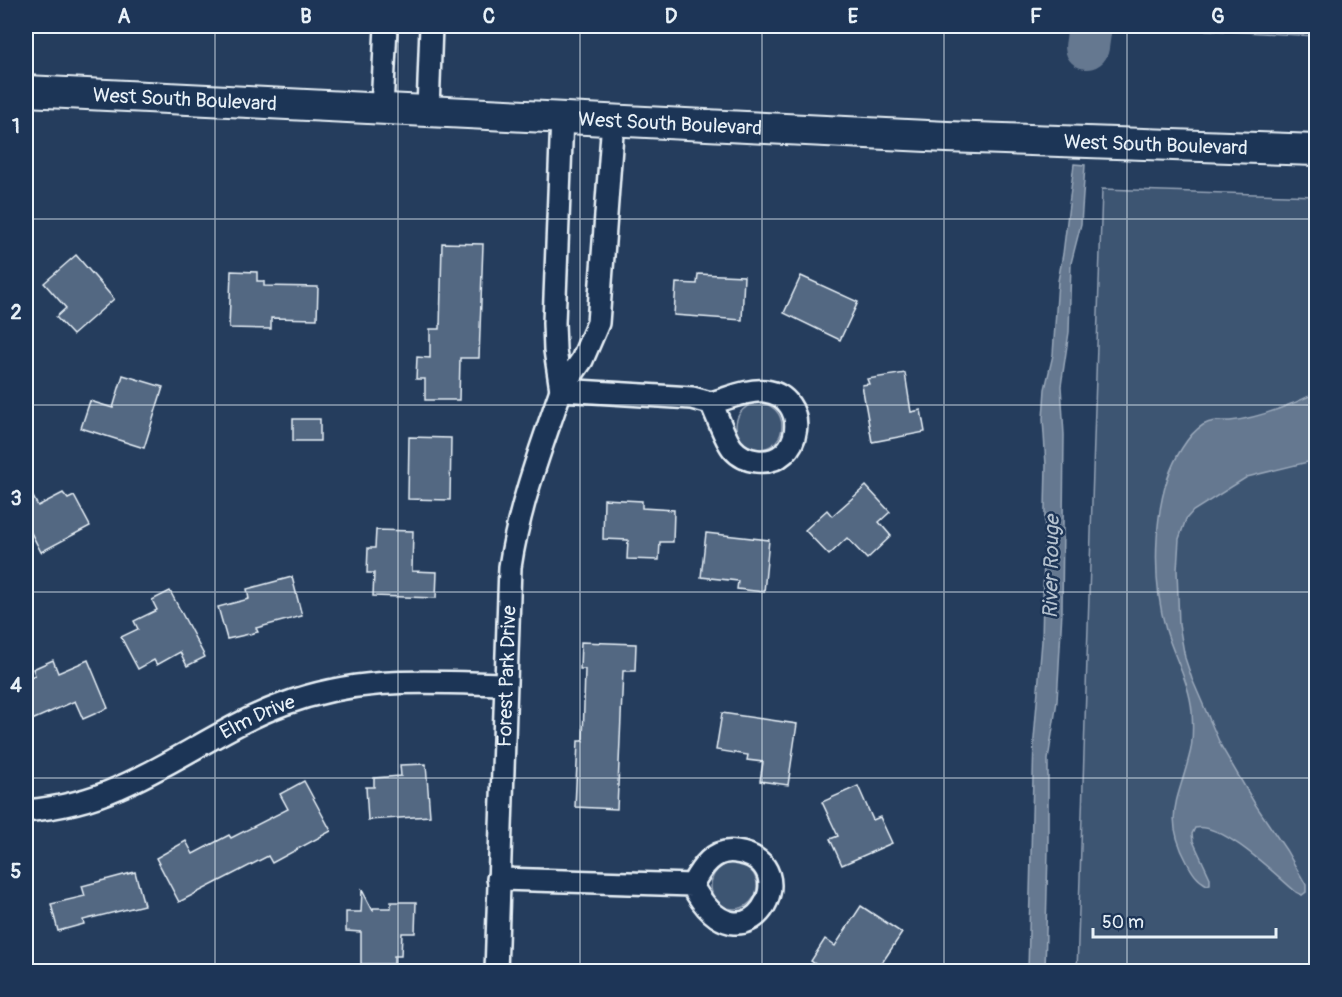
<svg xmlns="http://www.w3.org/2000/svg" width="1342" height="997" font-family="Pangolin,sans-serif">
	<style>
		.green { fill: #3e5472; stroke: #93a2b5; stroke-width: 1.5 }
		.water { fill: #657890; stroke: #99a8ba; stroke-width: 1.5 }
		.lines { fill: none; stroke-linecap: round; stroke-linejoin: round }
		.river { stroke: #657890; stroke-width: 44 }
		.building { fill: #536782; stroke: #e8f1f8; stroke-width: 1.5 }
		.street-casing { stroke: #e8f1f8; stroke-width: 26 }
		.secondary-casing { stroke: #e8f1f8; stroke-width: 34 }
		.street { stroke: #1d3557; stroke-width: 21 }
		.secondary { stroke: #1d3557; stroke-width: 30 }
		.grid { fill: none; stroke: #e8f1f8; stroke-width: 1.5; stroke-opacity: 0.55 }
		.labels { text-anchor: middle; stroke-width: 5; stroke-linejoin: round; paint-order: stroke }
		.street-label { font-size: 20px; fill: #e8f1f8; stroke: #1d3557 }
		.water-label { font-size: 21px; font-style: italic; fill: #b4c1ce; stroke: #1d3557 }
		.neatline { fill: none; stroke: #e8f1f8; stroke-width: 2 }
		.grid-label { font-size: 20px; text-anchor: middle; font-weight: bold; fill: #e8f1f8 }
	</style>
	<rect width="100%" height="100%" fill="#253d5d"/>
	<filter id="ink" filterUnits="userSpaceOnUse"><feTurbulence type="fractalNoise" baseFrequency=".0167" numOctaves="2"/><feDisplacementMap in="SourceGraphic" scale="12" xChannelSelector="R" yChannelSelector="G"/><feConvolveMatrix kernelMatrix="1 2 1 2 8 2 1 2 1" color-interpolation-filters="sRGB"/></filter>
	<g filter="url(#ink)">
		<g class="green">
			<path d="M1139,26H1316V36Z"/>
			<path d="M1102,189L1316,196V971L1077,972Z"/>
			<circle cx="759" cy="426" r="23"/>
			<circle cx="734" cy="886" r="23"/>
		</g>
		<g class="water">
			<path d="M1081,26H1106L1096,45L1084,41L1080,34Z"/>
			<path d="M1074,164L1085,165L1081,224L1071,263L1069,332L1061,386L1064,435L1062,611L1057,701L1048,760V850L1045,971H1028L1034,739L1042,641L1046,465L1043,419L1045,389L1053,355L1058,281L1063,254Z"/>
			<path d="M1316,394V460L1247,477L1193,511L1186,519L1179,539L1177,570L1179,625L1185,658L1192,679L1221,746L1255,804L1286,850L1306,885V892L1302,895L1296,892C1276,875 1221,821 1195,828L1192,834L1193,841L1210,878V884L1207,885C1197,880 1192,872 1187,862C1163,817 1178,801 1189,757C1193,744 1193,726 1192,712C1190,684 1174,657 1166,630C1151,578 1152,494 1182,448C1187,440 1195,430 1203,425C1212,420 1221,421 1230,421C1251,419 1272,412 1291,404C1300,401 1308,396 1316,394Z"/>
		</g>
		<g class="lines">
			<path class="river" d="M1087,47L1090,26"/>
		</g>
		<g class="building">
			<path d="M442,243L483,244L479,358H460L459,400H425V379H416L417,357L430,358V329H440Z"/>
			<path d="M76,255L114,299L73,335L56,317L66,308L44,283Z"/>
			<path d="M231,271L257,272V281H264V286L318,287L317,319L271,318V329L229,328Z"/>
			<path d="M698,274L744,276L742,320L674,315L676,283L697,284Z"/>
			<path d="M801,276L858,302L840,340L784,313Z"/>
			<path d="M905,373L911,412L921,410L925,432L872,442L862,385L869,384L867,379Z"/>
			<path d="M123,375L163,387L144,448L81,428L90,401L113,408Z"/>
			<rect x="293" y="419" width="27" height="22"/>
			<path d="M409,437L451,438L450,500L408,499Z"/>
			<path d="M26,484L38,506L63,493L68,499L74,496L90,526L41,552L26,523Z"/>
			<path d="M866,486L890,512L879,522L891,536L867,559L847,538L829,555L805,530L827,510L832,516Z"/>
			<path d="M604,499L642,501V508L674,510L673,542H660L659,560L627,559L628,540L603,539Z"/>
			<path d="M376,530L413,531L412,571L437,572L436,598L373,596L374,573H367L368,548H375Z"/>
			<path d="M706,533L769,540L764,592L737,589L738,581L701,577Z"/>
			<path d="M292,577L302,616L256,628L258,632L227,639L218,607L249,599L247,589Z"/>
			<path d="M170,591L205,657L187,666L180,652L157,665L154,660L138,669L121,637L138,629L134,621L157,610L152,600Z"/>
			<path d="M581,642L636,644L635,671H623L617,809L575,807L578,741H583L585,669H580Z"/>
			<path d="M53,660L58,673L88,660L108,708L83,719L75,701L32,720L26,706V679L35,675L33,669Z"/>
			<path d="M722,713L797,724L788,785L760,781L763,762L747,760L748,755L716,750Z"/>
			<path d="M426,764L430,816L368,820L366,787H374V778L401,776L400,765Z"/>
			<path d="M304,781L331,831L272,863L268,856L179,902L156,858L186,841L193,854L229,835L231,838L288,809L280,794Z"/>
			<path d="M858,786L873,820L880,817L892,843L842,865L830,839L838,836L822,802Z"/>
			<path d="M135,872L144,905L83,920L84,924L58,931L51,904L85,896L82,886Z"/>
			<path d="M362,890L373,911V908H391V902H416L415,933H402L401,956H394V964H361V932L346,931V912H361Z"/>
			<path d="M861,906L902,933L876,972H827L811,961L825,939L835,946Z"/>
		</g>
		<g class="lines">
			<defs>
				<g id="street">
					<path d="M382,108L386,26"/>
					<path d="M428,110L431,26"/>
					<path d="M562,117L554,323L555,350L561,390L582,360L598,323L613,120"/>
					<path id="s1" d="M26,811C57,808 89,801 118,788C175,764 226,725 284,704C360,676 426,682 504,684"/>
					<path d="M498,879L692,885C744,983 812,862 736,852C714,848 701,868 692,885"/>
					<path id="s2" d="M496,972L510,567C519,506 541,448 561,390L692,398L711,403C717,415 725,440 733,449C739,456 748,460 757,461C803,466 811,397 765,391C748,389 727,399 711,403"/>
				</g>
				<g id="secondary">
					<path id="s3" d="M26,91L947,137L1316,150"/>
				</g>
			</defs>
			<use href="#street" class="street-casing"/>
			<use href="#secondary" class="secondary-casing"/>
			<use href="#street" class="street"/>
			<use href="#secondary" class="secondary"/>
		</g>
	</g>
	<path class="grid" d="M215,26V972M398,26V972M580,26V972M762,26V972M944,26V972M1127,26V972M26,219H1316M26,405H1316M26,592H1316M26,778H1316"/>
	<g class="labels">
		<g class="street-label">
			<text dy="7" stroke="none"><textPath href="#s3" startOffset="159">West South Boulevard</textPath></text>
			<text dy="7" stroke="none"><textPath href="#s3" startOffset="645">West South Boulevard</textPath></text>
			<text dy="7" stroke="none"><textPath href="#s3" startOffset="1131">West South Boulevard</textPath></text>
			<text dy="7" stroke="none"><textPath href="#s2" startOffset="296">Forest Park Drive</textPath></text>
			<text dy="7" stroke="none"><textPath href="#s1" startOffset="252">Elm Drive</textPath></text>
		</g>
		<g class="water-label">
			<text transform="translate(1051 567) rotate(-89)" y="7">River Rouge</text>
		</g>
	</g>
	<rect width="1342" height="997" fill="none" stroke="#1d3557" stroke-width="66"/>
	<path d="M1093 928v9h183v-9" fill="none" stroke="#e8f1f8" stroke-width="3"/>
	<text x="1102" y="928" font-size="18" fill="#e8f1f8" stroke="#1d3557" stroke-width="4.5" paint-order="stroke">50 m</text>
	<rect x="33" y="33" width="1276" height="931" class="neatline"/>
	<g class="grid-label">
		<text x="124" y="23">A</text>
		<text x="306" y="23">B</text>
		<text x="489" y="23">C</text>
		<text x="671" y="23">D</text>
		<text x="853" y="23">E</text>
		<text x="1036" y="23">F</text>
		<text x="1218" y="23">G</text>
		<text x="16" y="133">1</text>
		<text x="16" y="319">2</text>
		<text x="16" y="505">3</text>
		<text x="16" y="692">4</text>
		<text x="16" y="878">5</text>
	</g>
</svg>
